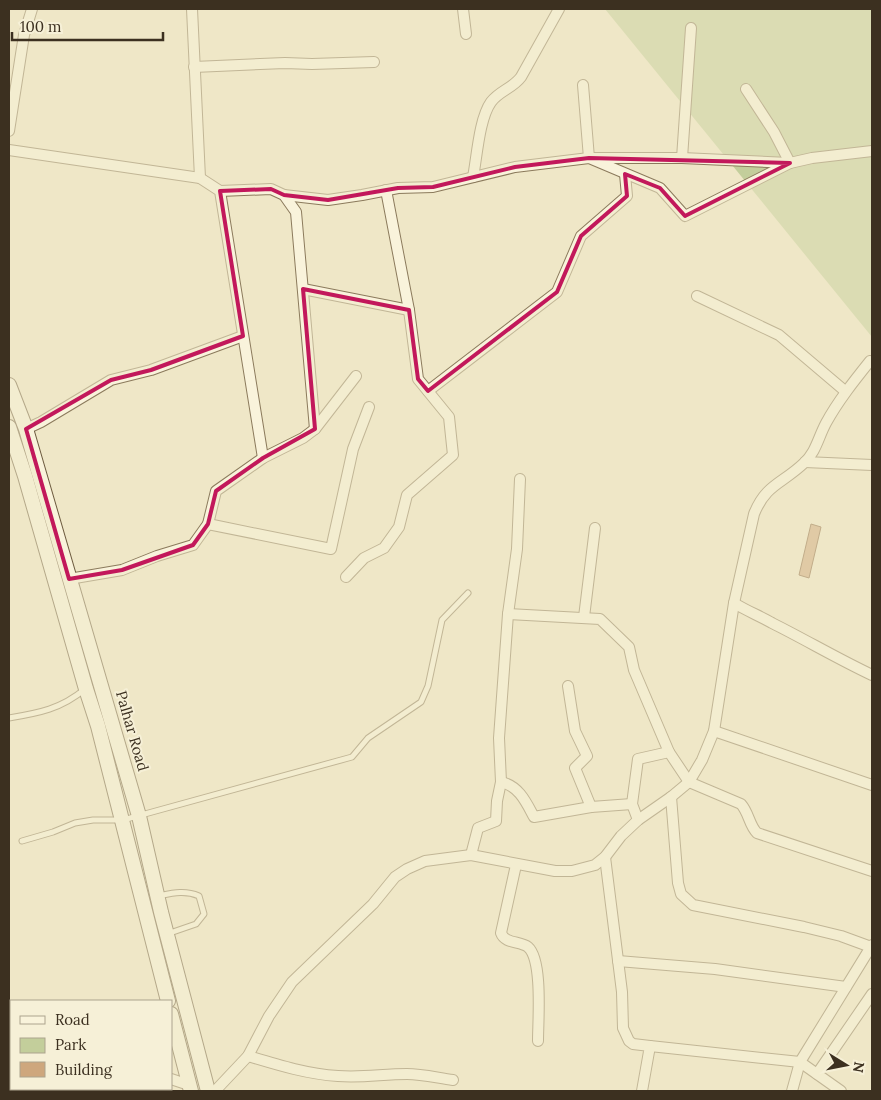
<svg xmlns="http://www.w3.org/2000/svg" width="881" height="1100" font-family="Lora,serif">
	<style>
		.green { fill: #c3ce9b }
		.building { fill: #cea77d; stroke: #8b6641 }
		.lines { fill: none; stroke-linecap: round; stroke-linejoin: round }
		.service-casing { stroke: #8b7a5c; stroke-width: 7 }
		.minor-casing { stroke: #8b7a5c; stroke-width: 12 }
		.secondary-casing { stroke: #6d5b3f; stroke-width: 16 }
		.service { stroke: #f9f3db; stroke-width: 5 }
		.minor { stroke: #f9f3db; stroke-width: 10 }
		.secondary { stroke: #f9f3db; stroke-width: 14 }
		.marked { fill: none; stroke: #c2185b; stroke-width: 4; stroke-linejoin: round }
		.labels { text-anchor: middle; stroke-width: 4; stroke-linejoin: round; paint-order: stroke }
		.street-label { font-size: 15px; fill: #3c3020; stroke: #f6f0d7 }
	</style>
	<rect width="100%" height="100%" fill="#efe7c7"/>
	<path class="green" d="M605,9H872V337Z"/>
	<path class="building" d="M811,524L821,527L809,578L799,575Z"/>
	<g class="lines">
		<defs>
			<g id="service">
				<path d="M9,718C39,713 61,709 85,689"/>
				<path d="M22,841L53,832L75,823L93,820H123L352,757L368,738L421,702L428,686L442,620L468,593"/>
				<path d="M158,896C173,893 185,890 199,896L204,914L196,924L167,934"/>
			</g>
			<g id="minor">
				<path d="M192,9L200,178"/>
				<path d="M463,9L466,34"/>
				<path d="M194,67L285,63L312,64L374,62"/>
				<path d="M583,85L589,158H682L789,163"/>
				<path d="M746,89L774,132L790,163"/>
				<path d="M9,131L24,35L32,9"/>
				<path d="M9,150L200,178L220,191L263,458"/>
				<path d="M682,158L691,28"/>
				<path d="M473,177C477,157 479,119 491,102C499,91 513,88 521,77L559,9"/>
				<path d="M220,191L271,189L284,195L296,212L315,429"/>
				<path d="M284,195L328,200L362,195L398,188L433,187L515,167L589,158L660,188L685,216L790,163L812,158L872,151"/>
				<path d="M303,289L409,310"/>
				<path d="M697,296L779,335L845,391"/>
				<path d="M428,391L557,292L581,236L627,196L625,174"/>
				<path d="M26,429L41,422L111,380L151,370L243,336"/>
				<path d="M805,462L872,465"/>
				<path d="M208,524L331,549L353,449L369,407"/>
				<path d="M346,577L364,558L384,548L399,527L407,495L453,455L449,417L418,379L409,310L386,190"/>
				<path d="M69,579L122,570L157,556L193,545L208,524L216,491L263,458L303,438L315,429L356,376"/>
				<path d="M734,603C747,611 760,616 772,623C806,640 838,659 872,675"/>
				<path d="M508,614L600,619L629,647L634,670L669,752L689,782L741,804C749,813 749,825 757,833L872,871"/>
				<path d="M584,617L595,528"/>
				<path d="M568,686L575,731L587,756L575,768L591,807"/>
				<path d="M714,731L872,785"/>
				<path d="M501,782C519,786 526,802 534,817L591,807L632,804"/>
				<path d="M671,797L678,883L681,894L693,905L804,927L841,936L871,947"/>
				<path d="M638,820L632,804L638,759L669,752"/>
				<path d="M471,855L478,828L496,821L497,801L501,782L499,738L508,614L517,549L520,479"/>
				<path d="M605,857L622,992L623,1028L629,1041L633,1044L650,1046L642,1091"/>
				<path d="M516,865L501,933C505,944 520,941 528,947C543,960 538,1021 538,1041"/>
				<path d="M618,961L715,969L846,987"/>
				<path d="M9,1007L11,1008"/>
				<path d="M650,1046L800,1062L841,1091"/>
				<path d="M248,1056C278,1065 307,1074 338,1076C362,1078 383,1074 407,1074C422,1074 438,1078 453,1080"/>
				<path d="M817,1074L872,994"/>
				<path d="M171,1079L189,1085"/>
				<path d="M215,1091L248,1056L269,1016L292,982L373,904L395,877L407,869L425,861L471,855L555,871H572L595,865L605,857L621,836L638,820L671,797L689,782L702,760L714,731L734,603L754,514C766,484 782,484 804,463C816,452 818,438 826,423C838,401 854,381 870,361"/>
				<path d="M792,1091L800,1062L872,945"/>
			</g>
			<g id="secondary">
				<path d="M9,385L26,429L139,816L161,912L208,1091"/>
				<path d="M9,427L25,476L86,689L98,726L168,1001"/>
				<path d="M171,1014L191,1091"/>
			</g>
		</defs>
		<use href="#service" class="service-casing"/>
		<use href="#minor" class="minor-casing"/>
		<use href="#secondary" class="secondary-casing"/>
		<use href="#service" class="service"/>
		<use href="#minor" class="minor"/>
		<use href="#secondary" class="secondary"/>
	</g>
	<path d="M0 0H881V1100H0ZM589,158L790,163L685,216L660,188L625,174L627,196L581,236L557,292L428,391L418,379L409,310L303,289L315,429L263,458L216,491L208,524L193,545L122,570L69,579L26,429L111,380L151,370L243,336L220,191L271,189L284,195L328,200L398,188L433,187L515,167Z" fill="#efe7c7" fill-opacity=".55" fill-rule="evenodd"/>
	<path class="marked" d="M589,158L790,163L685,216L660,188L625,174L627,196L581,236L557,292L428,391L418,379L409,310L303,289L315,429L263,458L216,491L208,524L193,545L122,570L69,579L26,429L111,380L151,370L243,336L220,191L271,189L284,195L328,200L398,188L433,187L515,167Z"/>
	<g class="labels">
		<g class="street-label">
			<text transform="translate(132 731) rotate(74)" y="5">Palhar Road</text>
		</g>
	</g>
	<rect width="881" height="1100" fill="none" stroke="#3c3020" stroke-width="20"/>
	<rect x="10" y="1000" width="162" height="90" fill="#f6f0d7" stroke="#aca38e"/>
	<rect x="20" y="1016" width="25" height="8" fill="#f9f3db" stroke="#aca38e"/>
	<text x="55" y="1025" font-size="15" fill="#3c3020">Road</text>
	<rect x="20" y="1038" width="25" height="15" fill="#c3ce9b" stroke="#aca38e"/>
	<text x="55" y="1050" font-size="15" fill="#3c3020">Park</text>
	<rect x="20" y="1062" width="25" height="15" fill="#cea77d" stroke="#aca38e"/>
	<text x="55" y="1075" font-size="15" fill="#3c3020">Building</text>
	<g transform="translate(846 1065) rotate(100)" stroke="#f6f0d7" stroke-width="4" paint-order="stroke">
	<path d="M0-4L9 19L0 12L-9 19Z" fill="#3c3020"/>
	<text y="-8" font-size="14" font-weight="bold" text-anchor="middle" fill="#3c3020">N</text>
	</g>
	<path d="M12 32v8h151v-8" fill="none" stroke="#3c3020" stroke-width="2.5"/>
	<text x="20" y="32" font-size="15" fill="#3c3020" stroke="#f6f0d7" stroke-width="4" paint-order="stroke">100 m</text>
</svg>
